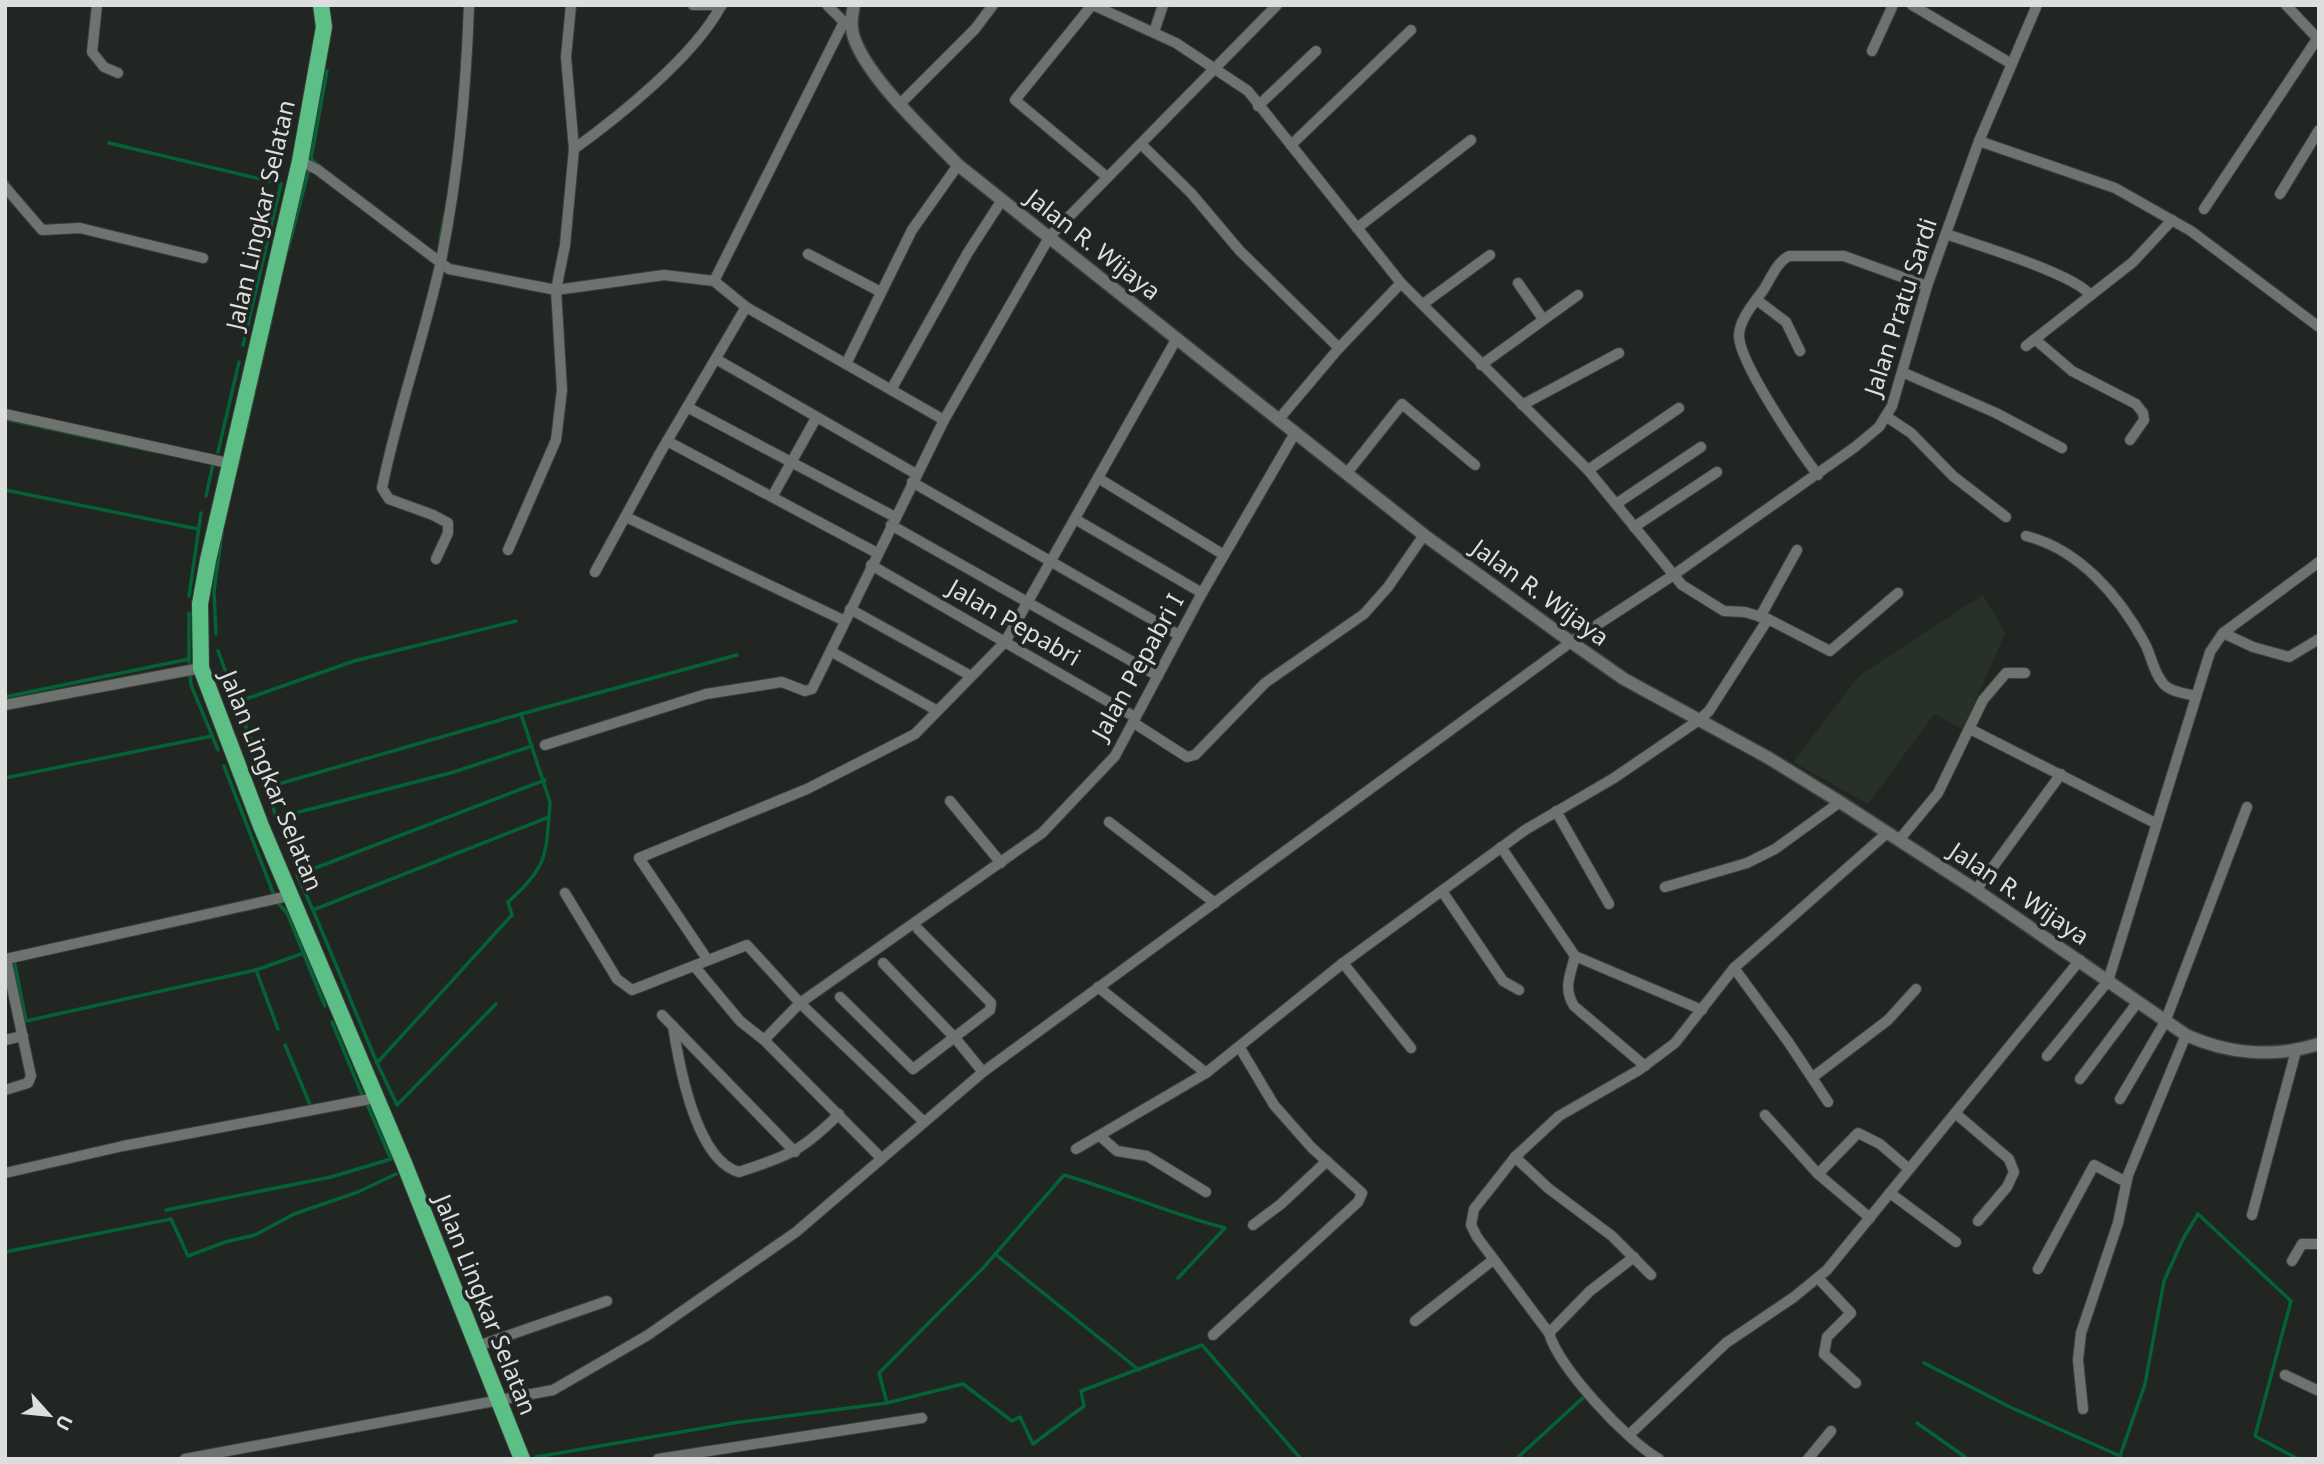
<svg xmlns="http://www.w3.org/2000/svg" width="2324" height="1464" font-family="'Noto Sans',sans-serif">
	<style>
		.built { fill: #27312a }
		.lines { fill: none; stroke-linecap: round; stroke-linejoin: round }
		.stream { stroke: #036236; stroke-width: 3.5 }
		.minor-casing { stroke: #3d413e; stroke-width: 12 }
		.tertiary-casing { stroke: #3d413e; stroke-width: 15 }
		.trunk-casing { stroke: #3d413e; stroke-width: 18 }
		.minor { stroke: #6e736f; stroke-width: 10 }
		.tertiary { stroke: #6e736f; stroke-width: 12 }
		.trunk { stroke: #5cc086; stroke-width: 16 }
		.labels { text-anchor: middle; stroke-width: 7; stroke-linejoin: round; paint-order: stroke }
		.street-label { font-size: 24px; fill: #dcdfdd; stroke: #212622 }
	</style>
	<rect width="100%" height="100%" fill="#212622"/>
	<path class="built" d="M1983,595L2005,633L1963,729L1934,714L1868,804L1793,762L1860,675Z"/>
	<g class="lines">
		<g class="stream">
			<path d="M109,143L281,184L243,345"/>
			<path d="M321,167L311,159L327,71"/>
			<path d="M5,179L12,188"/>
			<path d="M440,240L444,217"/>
			<path d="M288,249L308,173"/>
			<path d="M5,419L157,452"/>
			<path d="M218,452L239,362"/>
			<path d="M237,467L273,311"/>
			<path d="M5,490L198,529"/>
			<path d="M206,496L213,464"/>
			<path d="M189,596L201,513"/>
			<path d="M516,621L354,661L237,702L268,787L521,714L550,802C546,854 549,866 508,902L512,915L377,1063L313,910L549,817"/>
			<path d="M216,634L214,591L222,533"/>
			<path d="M218,651L237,702"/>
			<path d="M189,662V613"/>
			<path d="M190,672L191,685L218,750"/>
			<path d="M5,697L189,659"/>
			<path d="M521,714L737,655"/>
			<path d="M224,766L274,895"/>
			<path d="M5,778L212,736"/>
			<path d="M268,787L276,818L454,772L532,746"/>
			<path d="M276,901L287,913L325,1006"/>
			<path d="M313,910L297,875L545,780"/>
			<path d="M14,960L26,1021L256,970L304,953"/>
			<path d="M256,970L278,1029"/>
			<path d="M332,1022L363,1097"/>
			<path d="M285,1045L311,1107"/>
			<path d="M377,1063L397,1105L496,1004"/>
			<path d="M166,1210L331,1177L391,1159L366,1102"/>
			<path d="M5,1252L171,1219L188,1256L225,1242L255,1235L294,1214L358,1192L396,1174"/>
			<path d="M995,1254L1139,1370"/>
			<path d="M1178,1278L1225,1228C1170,1214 1119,1191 1064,1175L984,1267L879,1373L887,1403L963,1384L1012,1421L1020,1417L1033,1444L1084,1406L1081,1391L1202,1345L1301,1459"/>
			<path d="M1924,1363L2012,1408L2120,1456L2119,1459"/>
			<path d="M1917,1423L1968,1459"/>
			<path d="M2120,1456L2145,1384L2164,1281L2183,1239L2198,1214L2291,1301L2255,1436L2298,1459"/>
			<path d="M536,1457L733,1423L887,1403"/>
			<path d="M1516,1459L1586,1395"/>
		</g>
		<defs>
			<g id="minor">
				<path d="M97,5L92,52L104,67L118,73"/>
				<path d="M693,5H722"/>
				<path d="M827,5L844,22L850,24"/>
				<path d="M1092,5L1015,100L1107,177"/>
				<path d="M1093,5L1176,43L1248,91L1401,283L1588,470L1682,585L1724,611L1745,612L1768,619L1830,651L1898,593"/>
				<path d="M1912,5L2010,63"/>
				<path d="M2286,5L2319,40"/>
				<path d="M1154,32L1163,5"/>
				<path d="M1872,51L1893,5"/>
				<path d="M901,103L975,29L993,5"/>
				<path d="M1258,106L1316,51"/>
				<path d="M1979,141L2115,188L2191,231L2319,327"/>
				<path d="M1141,144L1191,193L1240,251L1339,348"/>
				<path d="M1291,145L1411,30"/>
				<path d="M574,149C621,115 694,56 721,6"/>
				<path d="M300,161L318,170L449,269L556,290L664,275L714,281L746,307L944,420"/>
				<path d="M5,187L42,230L80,228L203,258"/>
				<path d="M2280,194L2319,130"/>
				<path d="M2204,209L2317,39"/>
				<path d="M1357,228L1471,140"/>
				<path d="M1946,234C1974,244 2075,274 2090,295"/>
				<path d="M808,254L879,291"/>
				<path d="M714,281L844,22"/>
				<path d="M1518,283L1543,319"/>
				<path d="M1757,300L1786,322L1800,351"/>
				<path d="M1423,304L1490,255"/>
				<path d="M2037,341L2072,371L2136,404L2143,413L2144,420L2130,440"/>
				<path d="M2026,346L2133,262L2172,220"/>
				<path d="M716,359L916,474"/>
				<path d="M846,364L912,230L958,165"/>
				<path d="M1481,365L1578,295"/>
				<path d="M1902,372L1996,413L2062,448"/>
				<path d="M891,390L967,254L1002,200"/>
				<path d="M1522,405L1619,353"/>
				<path d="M687,407L895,517"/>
				<path d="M5,414L228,463"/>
				<path d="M1887,417L1911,433L1953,476L2006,517"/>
				<path d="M1279,419L1339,348L1401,283"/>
				<path d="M667,441L877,553"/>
				<path d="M1588,470L1679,408"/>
				<path d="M1347,473L1402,404L1475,465"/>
				<path d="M1818,475C1800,452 1739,362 1739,336C1739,319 1755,302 1764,289C1771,278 1777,262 1789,256H1844L1927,286"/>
				<path d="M1098,478L1224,555"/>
				<path d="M912,482L1179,635"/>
				<path d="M772,497L816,418"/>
				<path d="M1616,504L1701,447"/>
				<path d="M626,517L843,620"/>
				<path d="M1075,519L1202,593"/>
				<path d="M891,525L1158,676"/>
				<path d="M1634,527L1717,472"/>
				<path d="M2026,536C2079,549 2119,596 2144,642C2151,654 2153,671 2162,682C2169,692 2184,693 2196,696"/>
				<path d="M508,550L556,440L562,390L556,290L565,245L574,149L566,57L571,5"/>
				<path d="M436,559L448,533V523L433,515L389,499L382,488C397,413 423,341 440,265C458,179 466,94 469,5"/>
				<path d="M871,565L1135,717"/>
				<path d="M595,572L660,453L746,307"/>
				<path d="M850,609L971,676"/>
				<path d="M1760,617L1797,550"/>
				<path d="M2223,633L2253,647L2289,657L2319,639"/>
				<path d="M832,652L936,710"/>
				<path d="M5,705L201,668"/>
				<path d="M1134,723L1187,757L1195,755L1265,683L1364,614L1388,587L1424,535"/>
				<path d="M1970,729L2155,823"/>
				<path d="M545,745L706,694L782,682L805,691L812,689L944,420L1050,236L1277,5"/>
				<path d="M950,801L1001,863"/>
				<path d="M1556,811L1609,904"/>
				<path d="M1109,822L1215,903"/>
				<path d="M1899,840L1938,793L1983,700L2006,673H2025"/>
				<path d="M1501,847L1575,956L1702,1010"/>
				<path d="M1665,887L1747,863L1775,849L1840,802"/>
				<path d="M1976,890L2061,774"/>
				<path d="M1442,891L1503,981L1519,990"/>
				<path d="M565,893L617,979L632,990L747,945L800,1003L923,1121"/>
				<path d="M1575,956C1570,976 1563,988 1574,1006L1645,1066"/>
				<path d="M707,959L639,858L807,789L915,734L1005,642L1177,338"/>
				<path d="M883,963L955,1038L983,1072"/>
				<path d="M1343,963L1411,1048"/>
				<path d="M695,967L740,1021L764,1040L881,1158"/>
				<path d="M1734,968L1789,1043L1828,1102"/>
				<path d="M1098,987L1206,1073"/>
				<path d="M840,997L913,1069L990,1010L991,1003L918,929"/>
				<path d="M662,1015L795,1152"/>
				<path d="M673,1026C679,1065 696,1160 739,1172C788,1156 802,1151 839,1114"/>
				<path d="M5,1040L23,1036"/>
				<path d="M764,1040L800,1003L1042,833L1115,756L1202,593L1295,433"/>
				<path d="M2047,1056L2108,981L2210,652L2223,633L2319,562"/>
				<path d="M1813,1077L1888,1020L1916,989"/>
				<path d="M2080,1079L2137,1003"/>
				<path d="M5,1090L28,1083L31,1076L6,959L293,895"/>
				<path d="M2120,1099L2165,1022L2247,807"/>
				<path d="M1955,1113L2009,1159L2014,1172L2007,1187L1978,1221"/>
				<path d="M1765,1115L1818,1174L1870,1218"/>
				<path d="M1100,1136L1117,1151L1147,1156L1206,1192"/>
				<path d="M1076,1149L1206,1073L1343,963L1525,830L1614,778L1699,720L1709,711L1768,619"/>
				<path d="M1515,1157L1548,1188L1612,1236L1651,1275"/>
				<path d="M5,1173L123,1146L375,1098"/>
				<path d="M1818,1174L1858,1133L1880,1144L1909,1169"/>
				<path d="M1890,1193L1956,1242"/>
				<path d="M2252,1215L2296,1051"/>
				<path d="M1253,1225L1281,1204L1327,1161"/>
				<path d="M2292,1261L2302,1244H2319"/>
				<path d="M2038,1269L2094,1165L2126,1182"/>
				<path d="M1818,1278L1851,1313L1827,1337L1824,1354L1856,1383"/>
				<path d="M1415,1321L1493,1260"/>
				<path d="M1549,1333L1590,1291L1634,1257"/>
				<path d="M1213,1335L1358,1202L1362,1193L1312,1148L1274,1105L1240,1048"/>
				<path d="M478,1346L607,1301"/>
				<path d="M2285,1375L2319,1391"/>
				<path d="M2083,1409L2078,1360L2081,1333L2118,1223L2128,1175L2186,1035"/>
				<path d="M1629,1435L1726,1343L1794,1297L1827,1270L2080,960"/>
				<path d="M185,1459L553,1390L648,1335L796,1232L983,1072L1571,642L1672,576L1855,447L1879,427L1892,406L1927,286L1979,141L2037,5"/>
				<path d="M658,1459L922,1418"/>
				<path d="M1659,1459C1627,1441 1559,1368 1549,1333L1477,1237L1471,1225L1474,1209L1515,1157L1559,1116L1639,1070L1675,1043L1734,968L1887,833"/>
				<path d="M1808,1459L1831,1431"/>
			</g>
			<path id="tertiary" d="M854,5C851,19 850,29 856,43C873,83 927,133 958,165L1424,535L1571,642L1624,679L1767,757L1840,802L1976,890L2186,1035C2228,1054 2274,1058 2319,1044"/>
			<path id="trunk" d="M321,5L324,27L300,161L208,560L200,604L201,668L261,826L404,1163L522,1459"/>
		</defs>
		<use href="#minor" class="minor-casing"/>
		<use href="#tertiary" class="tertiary-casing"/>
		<use href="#trunk" class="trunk-casing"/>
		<use href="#minor" class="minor"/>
		<use href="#tertiary" class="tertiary"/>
		<use href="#trunk" class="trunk"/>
	</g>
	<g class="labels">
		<g class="street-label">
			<text transform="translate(261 215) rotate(-77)" y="8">Jalan Lingkar Selatan</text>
			<text transform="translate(1093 245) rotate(38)" y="8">Jalan R. Wijaya</text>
			<text transform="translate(1901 307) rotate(-72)" y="8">Jalan Pratu Sardi</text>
			<text transform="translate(1540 593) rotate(36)" y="8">Jalan R. Wijaya</text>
			<text transform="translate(1014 623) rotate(30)" y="8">Jalan Pepabri</text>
			<text transform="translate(1138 667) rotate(-61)" y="8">Jalan Pepabri I</text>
			<text transform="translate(271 781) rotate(68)" y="8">Jalan Lingkar Selatan</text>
			<text transform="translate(2019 894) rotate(34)" y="8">Jalan R. Wijaya</text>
			<text transform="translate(485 1305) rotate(68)" y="8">Jalan Lingkar Selatan</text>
		</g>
	</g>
	<rect width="2324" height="1464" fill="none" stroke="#dcdfdd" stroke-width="14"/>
	<g transform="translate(49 1415) rotate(117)" stroke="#212622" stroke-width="5" paint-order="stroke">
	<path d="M0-5L12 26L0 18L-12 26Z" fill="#dcdfdd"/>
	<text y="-10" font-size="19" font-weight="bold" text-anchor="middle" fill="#dcdfdd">U</text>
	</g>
</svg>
